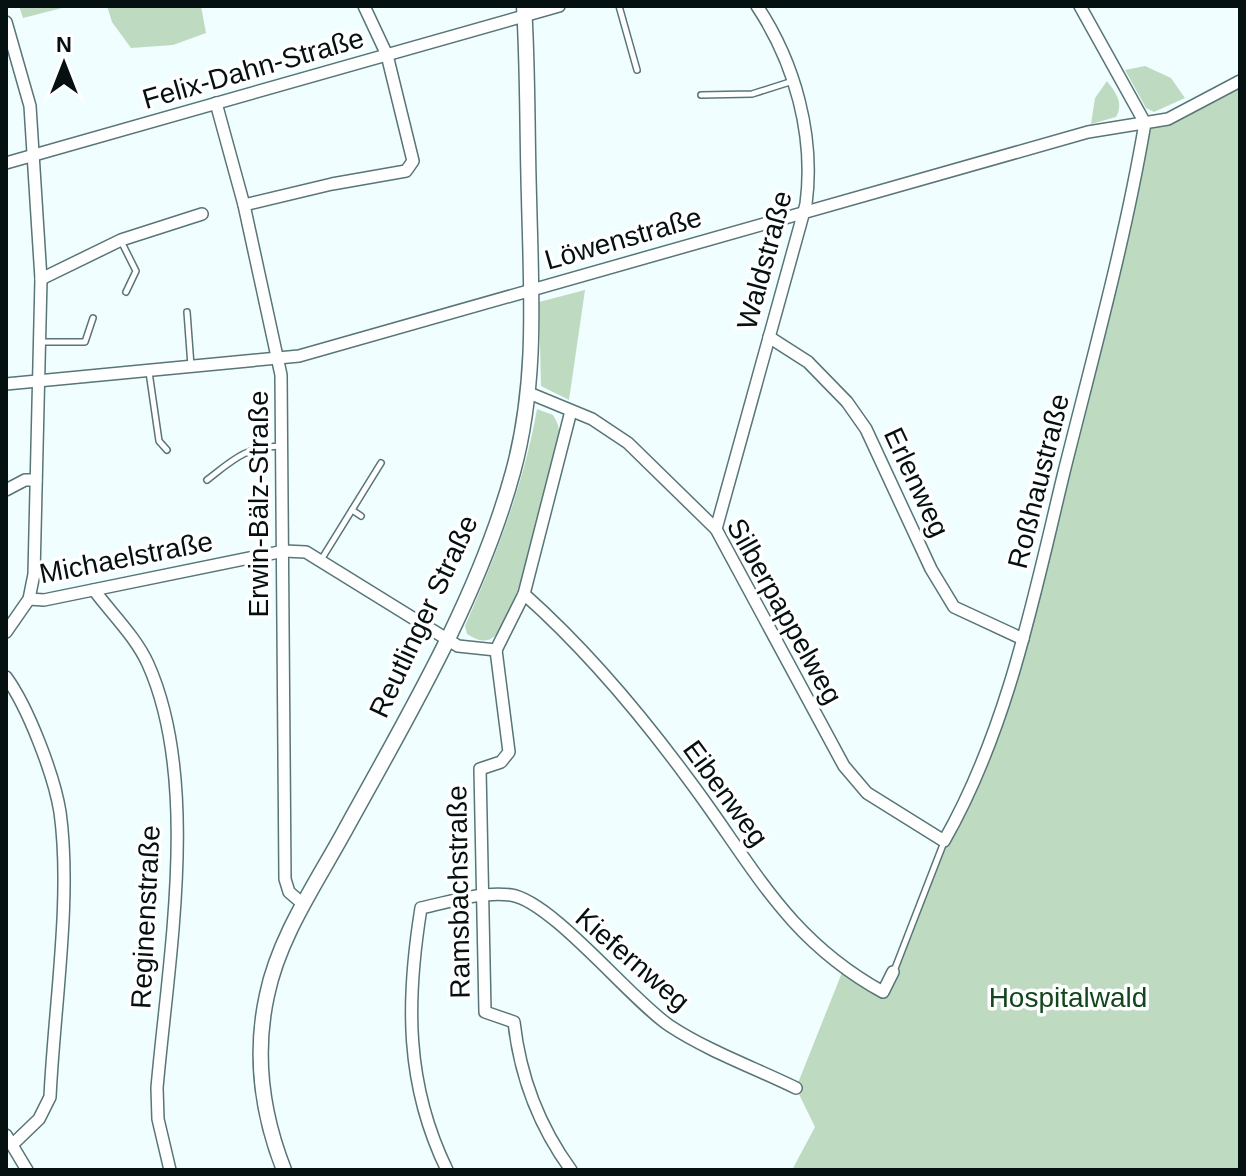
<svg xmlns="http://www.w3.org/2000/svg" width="1246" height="1176" font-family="Helvetica,sans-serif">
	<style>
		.green { fill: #bedbc1 }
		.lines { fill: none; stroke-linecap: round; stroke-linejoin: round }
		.service-casing { stroke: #587577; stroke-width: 8 }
		.minor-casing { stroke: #587577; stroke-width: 14 }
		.tertiary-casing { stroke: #587577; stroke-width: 17 }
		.service { stroke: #fff; stroke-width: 5 }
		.minor { stroke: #fff; stroke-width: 11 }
		.tertiary { stroke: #fff; stroke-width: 14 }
		.labels { text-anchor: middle; stroke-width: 7; stroke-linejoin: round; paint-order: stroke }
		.street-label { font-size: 28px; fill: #051010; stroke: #fff }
		.park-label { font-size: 28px; fill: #13451e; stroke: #fff }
	</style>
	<rect width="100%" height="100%" fill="#f1feff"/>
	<g class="green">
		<path d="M19,6H70L23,18Z"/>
		<path d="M107,6H201L206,33L173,45L131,48L112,22Z"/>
		<path d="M1145,66L1171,78L1185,98L1154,112L1146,108L1125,70Z"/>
		<path d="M1107,81C1116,93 1124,103 1116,117L1091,124L1095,98Z"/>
		<path d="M1240,81V1170H792L815,1127L796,1088L843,970L882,992L954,825L1023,639L1145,123L1168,119Z"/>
		<path d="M585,290L569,400L541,386L539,302Z"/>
		<path d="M537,409L553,415C556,420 559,425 559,432C561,460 515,618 495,636C486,644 476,640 467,634L465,626C497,553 523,487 537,409Z"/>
	</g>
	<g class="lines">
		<defs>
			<g id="service">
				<path d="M619,6L637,70"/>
				<path d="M701,95L752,94L793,81"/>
				<path d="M121,241L136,271L126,292"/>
				<path d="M187,312L191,366"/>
				<path d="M41,342H85L93,318"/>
				<path d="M149,372L159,441L167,450"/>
				<path d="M207,480C234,459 245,447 281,446"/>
				<path d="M352,510L361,516"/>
				<path d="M321,560L381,463"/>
				<path d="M894,971L944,842"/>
			</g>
			<g id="minor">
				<path d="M1080,6L1145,123"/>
				<path d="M6,22L30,106L41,279L34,574L29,599L6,632"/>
				<path d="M216,103L244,205L281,375L285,879L289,892L303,904"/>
				<path d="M6,163L559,6"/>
				<path d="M244,205L332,184L406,171L413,161L387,55L364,6"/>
				<path d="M41,279L121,240L202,214"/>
				<path d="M769,337L808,362L847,402L866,429L931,569L954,607L1023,639"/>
				<path d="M6,384L299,356L1088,132L1168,119L1240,81"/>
				<path d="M529,393L592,419L628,443L716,529L844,766L867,793L944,841C1008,729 1034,596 1064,472C1093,356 1125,241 1145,123"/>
				<path d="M6,490L25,480H36"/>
				<path d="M716,529L806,204C815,136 795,63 757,6"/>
				<path d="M94,590C111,613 136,637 148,664C201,782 168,961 157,1088L158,1119L170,1170"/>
				<path d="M524,594C587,650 639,712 689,780C753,865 785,938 883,992L893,972"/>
				<path d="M29,599L44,600L284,551L306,552L458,646L496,650"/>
				<path d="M496,650L509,752L501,762L480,769L485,1012L514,1022C520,1076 539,1126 571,1170"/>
				<path d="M496,650L524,594L571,411"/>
				<path d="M6,677C28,707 54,775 60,812C72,898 54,1009 50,1097L39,1119L13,1144"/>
				<path d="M6,1135L27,1170"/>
				<path d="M447,1170C405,1084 406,1001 421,908C450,902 481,891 511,895C552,901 632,1001 670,1026C708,1051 755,1068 796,1088"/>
			</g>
			<path id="tertiary" d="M284,1170C262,1114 254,1054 267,995C279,937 315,885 343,834C406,719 478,600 513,472C538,381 531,290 529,197C527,133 528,69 524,6"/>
		</defs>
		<use href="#service" class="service-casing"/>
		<use href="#minor" class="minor-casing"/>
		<use href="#tertiary" class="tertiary-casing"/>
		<use href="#service" class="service"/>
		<use href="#minor" class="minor"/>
		<use href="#tertiary" class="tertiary"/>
	</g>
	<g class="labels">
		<g class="street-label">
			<text transform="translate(253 68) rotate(-16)" y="10">Felix-Dahn-Straße</text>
			<text transform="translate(623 238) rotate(-16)" y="10">Löwenstraße</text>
			<text transform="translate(764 260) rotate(-75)" y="10">Waldstraße</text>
			<text transform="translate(1038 481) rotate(-76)" y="10">Roßhaustraße</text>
			<text transform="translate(917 482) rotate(65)" y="10">Erlenweg</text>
			<text transform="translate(258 504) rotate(-90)" y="10">Erwin-Bälz-Straße</text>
			<text transform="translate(126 557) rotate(-11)" y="10">Michaelstraße</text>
			<text transform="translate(785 611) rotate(61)" y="10">Silberpappelweg</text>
			<text transform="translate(423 616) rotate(-65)" y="10">Reutlinger Straße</text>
			<text transform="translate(726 793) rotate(54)" y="10">Eibenweg</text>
			<text transform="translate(458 892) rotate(-91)" y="10">Ramsbachstraße</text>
			<text transform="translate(145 917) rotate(-87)" y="10">Reginenstraße</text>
			<text transform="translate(633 959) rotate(41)" y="10">Kiefernweg</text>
		</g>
		<g class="park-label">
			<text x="1068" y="1007">Hospitalwald</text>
		</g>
	</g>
	<rect width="1246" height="1176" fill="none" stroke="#051010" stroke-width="16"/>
	<g transform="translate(64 64)" stroke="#ffffff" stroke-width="6" paint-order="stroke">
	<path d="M0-6L14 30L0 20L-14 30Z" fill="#051010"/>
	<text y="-12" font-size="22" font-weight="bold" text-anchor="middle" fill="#051010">N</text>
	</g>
</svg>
